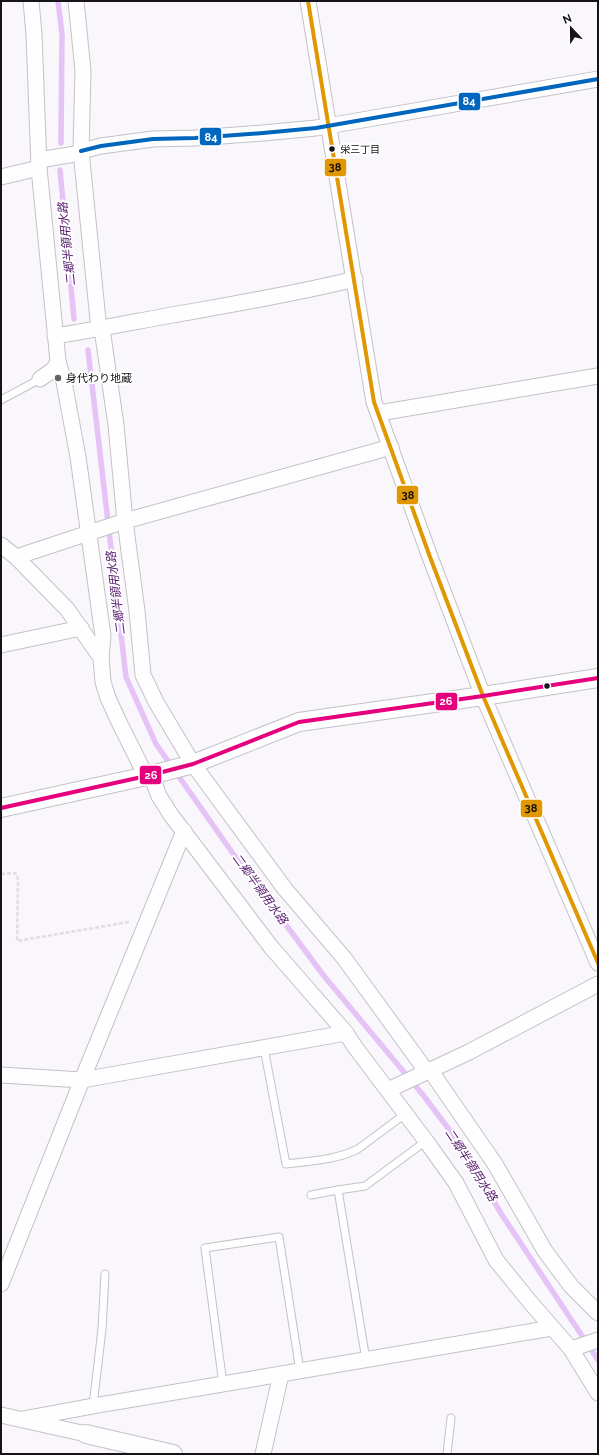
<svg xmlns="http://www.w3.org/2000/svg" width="599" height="1455" font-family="Raleway,'Noto Sans JP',sans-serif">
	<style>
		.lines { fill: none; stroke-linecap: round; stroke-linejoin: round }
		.stream { stroke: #e5c3f6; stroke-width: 5.5 }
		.service-casing { stroke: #c4c1c7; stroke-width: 9 }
		.minor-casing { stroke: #c4c1c7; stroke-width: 17 }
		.tertiary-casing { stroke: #c4c1c7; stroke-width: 20 }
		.path { stroke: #e0dee0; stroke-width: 2.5; stroke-dasharray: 4 2; stroke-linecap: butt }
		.service { stroke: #fefeff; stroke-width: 7 }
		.minor { stroke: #fefeff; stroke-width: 15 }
		.tertiary { stroke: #fefeff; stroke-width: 18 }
		.bus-1-casing { stroke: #fff; stroke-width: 7 }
		.bus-2-casing { stroke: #fff; stroke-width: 7 }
		.bus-3-casing { stroke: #fff; stroke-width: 7 }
		.bus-1 { stroke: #e19702; stroke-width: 4 }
		.bus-2 { stroke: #0065bd; stroke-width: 4 }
		.bus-3 { stroke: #e5007d; stroke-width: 4 }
		.bus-dot { fill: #171318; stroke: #fff; stroke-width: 1.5 }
		.poi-dot { fill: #666268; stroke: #fff; stroke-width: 1.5 }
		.labels { text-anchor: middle; stroke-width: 4; stroke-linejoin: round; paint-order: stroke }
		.bus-label { font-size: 10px; fill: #171318; stroke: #fff; text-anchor: start }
		.poi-label { font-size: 11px; fill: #171318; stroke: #fff; text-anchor: start }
		.water-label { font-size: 12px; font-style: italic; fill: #551a6c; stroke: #fff }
		.line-badge { stroke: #fff; stroke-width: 1.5 }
		.badge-label { font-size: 11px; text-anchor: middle; font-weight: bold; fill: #fff }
		.pale-badge-label { font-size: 11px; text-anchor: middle; font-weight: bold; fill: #111 }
	</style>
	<rect width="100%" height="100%" fill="#f9f6fc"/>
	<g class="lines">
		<g class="stream">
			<path d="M58,1L62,34L61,143"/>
			<path d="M60,170L74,319"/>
			<path d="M88,350L126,677L156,744L234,855L324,976L423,1095L457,1140L502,1215L598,1360"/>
		</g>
		<defs>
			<g id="service">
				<path d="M1,400L40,379"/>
				<path d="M264,1048L286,1164C310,1161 336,1160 358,1149L405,1114"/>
				<path d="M311,1195L338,1190"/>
				<path d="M366,1360L338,1190L365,1186L426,1141"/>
				<path d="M223,1384L205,1248L279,1237L300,1371"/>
				<path d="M93,1406L102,1329L105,1274"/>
				<path d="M447,1454L451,1418"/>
			</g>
			<g id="minor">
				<path d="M31,1L34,34L39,168L58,361L54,369L40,379"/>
				<path d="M76,1L83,71L81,151L99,330"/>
				<path d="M308,1L374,402L430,557L483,696L598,963"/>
				<path d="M81,151L101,146L153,139L195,138L263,133L316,128L598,79"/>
				<path d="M39,160L81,153"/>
				<path d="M1,177L39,168"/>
				<path d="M102,329L116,425L125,521L137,611L143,675L156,702L193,764L285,889L344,958L427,1072"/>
				<path d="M55,336C95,330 133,322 172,315C234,304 295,294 355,279"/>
				<path d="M58,361L64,382L78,457L103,636L101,658L103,682L108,698L118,720L146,776"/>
				<path d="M379,413L598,376"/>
				<path d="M1,545L16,557L67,609L101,658"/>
				<path d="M16,557L125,521L391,447"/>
				<path d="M1,645L81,628"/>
				<path d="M151,775L159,796L171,815L271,947L346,1033L355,1047L426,1141L456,1183L496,1260L530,1302L571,1349L598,1393"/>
				<path d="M430,1070L495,1164L545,1251L571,1286L598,1313"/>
				<path d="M1,1075L82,1080L346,1033"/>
				<path d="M388,1090L469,1052L598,984"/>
				<path d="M1,1284L82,1080L184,831"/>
				<path d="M571,1349L598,1340"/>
				<path d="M1,1415L86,1434"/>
				<path d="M23,1419L93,1406L552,1328"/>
				<path d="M263,1454L281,1374"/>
			</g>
			<g id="tertiary">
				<path d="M1,808L151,775L193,764L299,722L483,696L598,678"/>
				<path d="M86,1434L173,1454"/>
			</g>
		</defs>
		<use href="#service" class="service-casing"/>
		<use href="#minor" class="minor-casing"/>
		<use href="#tertiary" class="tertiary-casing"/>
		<path class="path" d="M1,874L15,873L18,879L17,941L129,922"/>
		<use href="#service" class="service"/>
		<use href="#minor" class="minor"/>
		<use href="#tertiary" class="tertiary"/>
		<defs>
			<path id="bus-1" d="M308,1L374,402L430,557L483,696L598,963"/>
			<path id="bus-2" d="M81,151L101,146L153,139L195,138L263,133L316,128L598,79"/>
			<path id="bus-3" d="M1,808L151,775L193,764L299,722L483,696L598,678"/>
		</defs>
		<use href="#bus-1" class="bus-1-casing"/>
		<use href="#bus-2" class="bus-2-casing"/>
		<use href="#bus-3" class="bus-3-casing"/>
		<use href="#bus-1" class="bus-1"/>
		<use href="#bus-2" class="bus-2"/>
		<use href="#bus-3" class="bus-3"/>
	</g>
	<g class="bus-dot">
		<circle cx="332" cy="149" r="3.5"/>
		<circle cx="547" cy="686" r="3.5"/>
	</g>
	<circle class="poi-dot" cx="58" cy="378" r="4"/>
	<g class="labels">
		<g class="bus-label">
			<text x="340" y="153">栄三丁目</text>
		</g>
		<g class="poi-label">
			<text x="66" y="382">身代わり地蔵</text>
		</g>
		<g class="water-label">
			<text transform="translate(67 244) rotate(-96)" y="4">二郷半領用水路</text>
			<text transform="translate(116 593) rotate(-97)" y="4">二郷半領用水路</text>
			<text transform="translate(260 889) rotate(54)" y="4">二郷半領用水路</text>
			<text transform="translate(471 1165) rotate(57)" y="4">二郷半領用水路</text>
		</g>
	</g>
	<g class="line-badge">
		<rect x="458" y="92" width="23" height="19" rx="4" fill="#0065bd"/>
		<rect x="199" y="127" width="23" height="19" rx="4" fill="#0065bd"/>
		<rect x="324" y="158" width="23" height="19" rx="4" fill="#e19702"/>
		<rect x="396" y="485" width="23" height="20" rx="4" fill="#e19702"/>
		<rect x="435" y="692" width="23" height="19" rx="4" fill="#e5007d"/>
		<rect x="139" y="765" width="23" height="20" rx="4" fill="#e5007d"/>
		<rect x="520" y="799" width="23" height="19" rx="4" fill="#e19702"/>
	</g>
	<g class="badge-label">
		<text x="469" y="105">84</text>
		<text x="211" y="141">84</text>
		<text x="446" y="705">26</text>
		<text x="151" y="779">26</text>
	</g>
	<g class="pale-badge-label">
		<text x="335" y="171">38</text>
		<text x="408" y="499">38</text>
		<text x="531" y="812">38</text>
	</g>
	<rect width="599" height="1455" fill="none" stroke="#171318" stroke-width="4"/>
	<g transform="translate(571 28) rotate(338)" stroke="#ffffff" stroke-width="3" paint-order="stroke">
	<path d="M0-3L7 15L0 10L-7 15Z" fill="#171318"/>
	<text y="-6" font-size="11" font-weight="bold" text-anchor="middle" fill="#171318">N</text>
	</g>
</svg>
